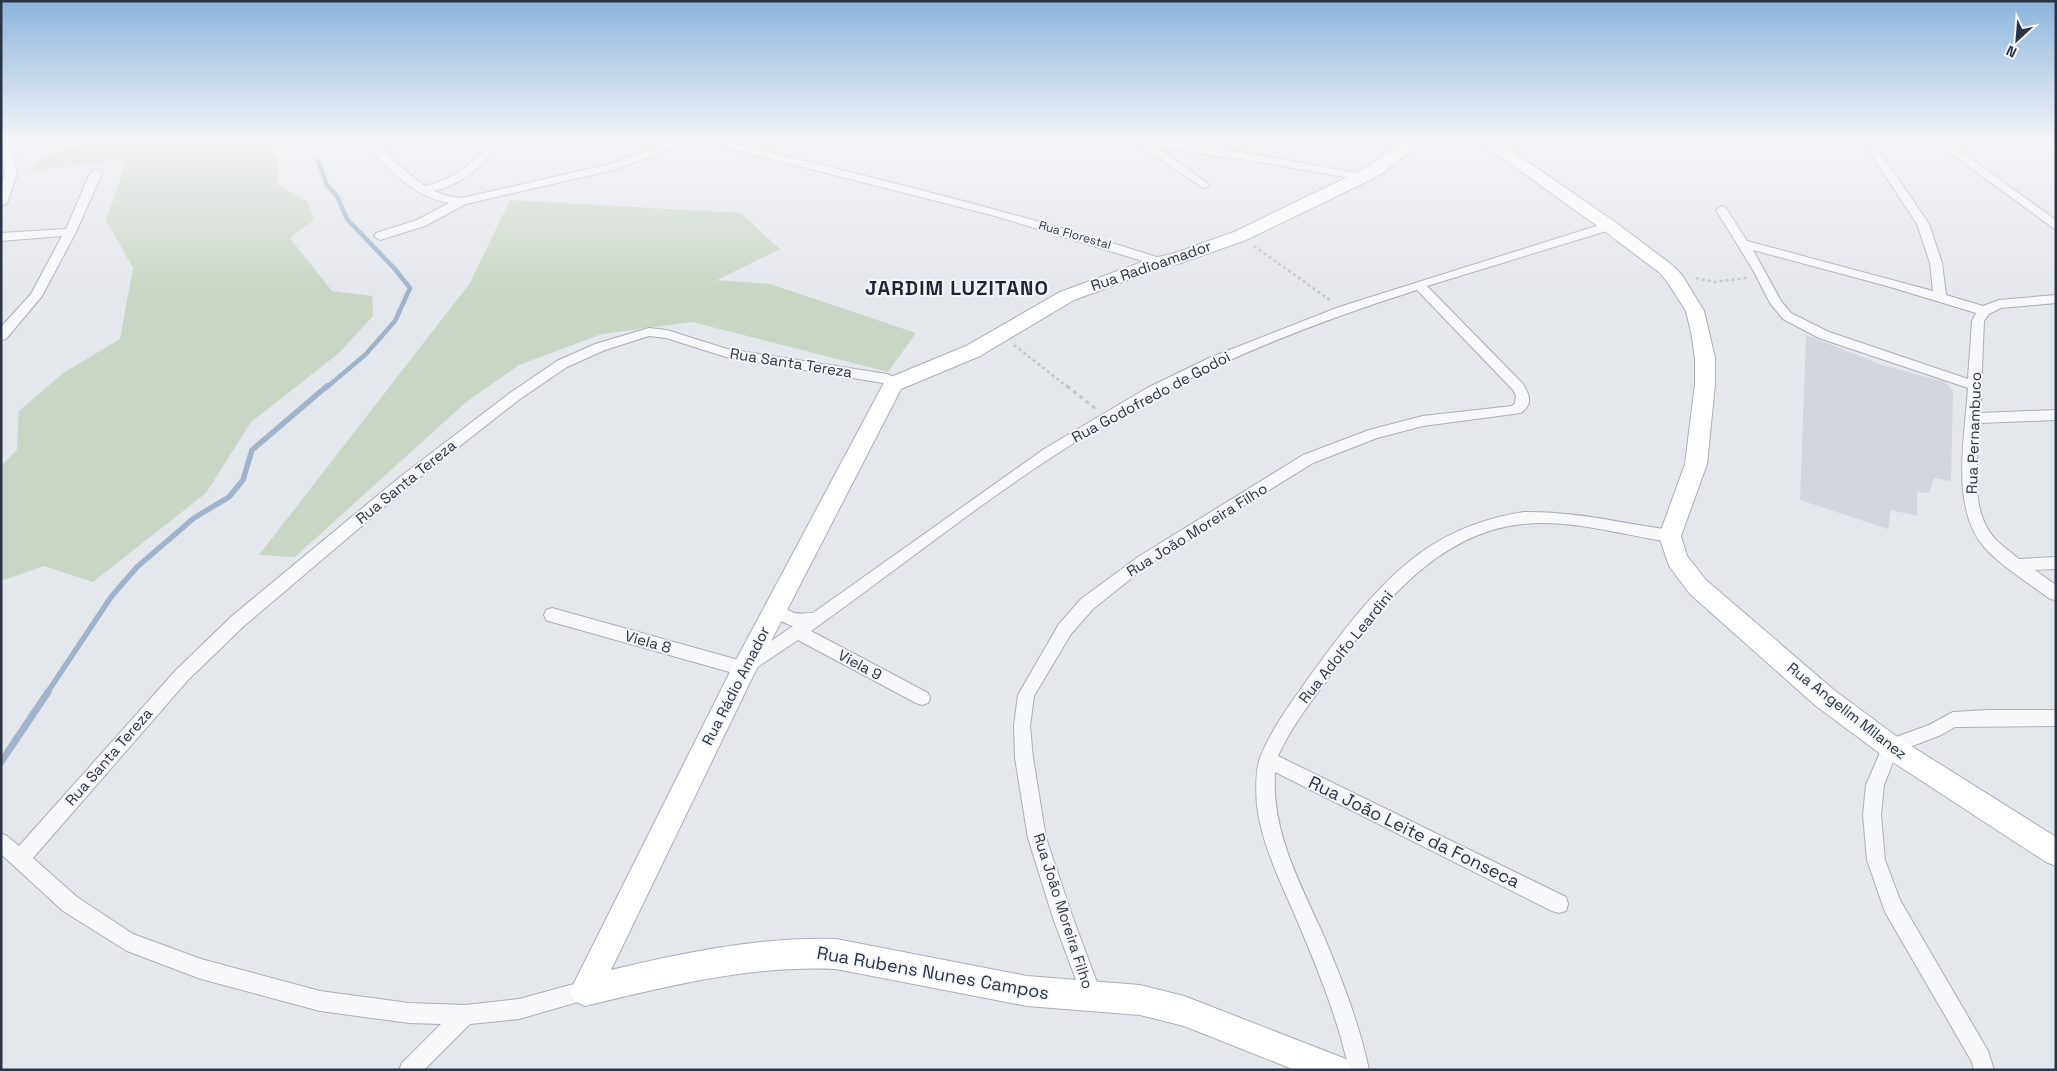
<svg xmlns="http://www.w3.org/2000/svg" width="2057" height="1071" font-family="'Space Grotesk',sans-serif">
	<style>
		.built { fill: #d2d6de }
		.green { fill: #c9d6c5 }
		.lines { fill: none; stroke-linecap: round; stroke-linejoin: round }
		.stream-far2 { stroke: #9fb4cc; stroke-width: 4.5 }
		.stream-far1 { stroke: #9fb4cc; stroke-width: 5.5 }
		.stream { stroke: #9fb4cc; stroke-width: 7 }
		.street-casing { stroke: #a9aeb7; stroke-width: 2 }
		.secondary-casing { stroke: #a9aeb7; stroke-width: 2 }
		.path-far1 { stroke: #c2c5cb; stroke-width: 2.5; stroke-dasharray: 3 3; stroke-linecap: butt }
		.path { stroke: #c2c5cb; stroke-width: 3; stroke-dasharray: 4 4; stroke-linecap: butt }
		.street { fill: #f7f8fa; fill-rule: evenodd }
		.secondary { fill: #fff; fill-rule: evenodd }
		.labels { text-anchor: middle; stroke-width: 4; stroke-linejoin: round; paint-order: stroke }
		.far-street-label { font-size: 12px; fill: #2b3445; stroke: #f4f6f9 }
		.street-label { font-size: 15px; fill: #2b3445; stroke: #f4f6f9 }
		.near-street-label { font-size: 18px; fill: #2b3445; stroke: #f4f6f9 }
		.district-label { font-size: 20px; font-weight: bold; letter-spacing: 1px; fill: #1d2536; stroke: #f4f6f9 }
	</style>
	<rect width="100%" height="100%" fill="#e4e7ec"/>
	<path class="built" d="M1806,335L1882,365L1945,382L1953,392L1951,481L1934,478L1929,493L1917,492V516L1891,510L1888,529L1800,500Z"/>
	<g class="green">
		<path d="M96,140H269L268,146L278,158L277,184L308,202L314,220L290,238L332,291L372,296L373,316L339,353L251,422L206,493L93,582L44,566L1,581V466L17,450L19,411L63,373L120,339L133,268L106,220L127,159L25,172L46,157Z"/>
		<path d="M510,200L741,213L780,249L717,280L770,284L916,333L888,372L692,322L602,334L519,365L465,403L295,557L259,555L470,283Z"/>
	</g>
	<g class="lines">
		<path class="stream-far2" d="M318,161L327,185L337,196L347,219L394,268L410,288L395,321L366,354L326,388"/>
		<path class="stream-far1" d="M47,693L111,597L137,567L194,518L229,497L243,480L252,450L327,386"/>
		<path class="stream" d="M1,762L48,692"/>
		<defs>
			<g id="street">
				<path d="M5,140H16L14,146L32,140H49L13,154L17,174L7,203L1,206V186L5,174L2,152Z"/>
				<path d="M363,140H374L403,169L425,186C452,180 475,164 490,140H501C485,165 463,184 434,191L448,196L462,198L606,165L680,140H696L613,170L466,204L425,226L380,240L374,236L376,233L417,220L449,203C414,197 384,167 363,140Z"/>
				<path d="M1116,140C1198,140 1281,160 1362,174L1368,177L1362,180L1247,160L1158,148L1207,183L1209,185L1207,187L1203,188L1141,146L1121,143Z"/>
				<path d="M1933,140H1945L2056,220V230Z"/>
				<path d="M728,142C874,178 1020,213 1163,259L1165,262L1159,266L995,216L724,147L723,145Z"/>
				<path d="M1872,145L1876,146L1929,224L1942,263L1946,295L1983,306L1999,300L2056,295V303L2001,308L1989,314L1984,321L1980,413L2056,410V420L1980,423C1978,460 1968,508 1995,539C2002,546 2011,552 2019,559L2056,557V569L2035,570L2056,585V600L2050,599C2029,583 2002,567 1984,547C1950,507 1965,437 1968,388L1819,338L1783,319L1770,303L1753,270L1716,210L1722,206L1726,208L1747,241L1933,291L1930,263L1917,224L1867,148ZM1753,250L1887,286L1976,313L1972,321L1968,379L1829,332L1791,313L1781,301Z"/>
				<path d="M96,170L102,173L76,232L42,296L6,339L1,340V327L31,294L62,236L1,241V233L66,229L90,173Z"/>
				<path d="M1609,222L1615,226L1613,229L1427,286L1523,384C1530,396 1533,404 1521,413L1423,426L1377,438L1313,463L1148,565L1093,609L1071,634L1034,696L1030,726L1033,758L1046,838L1073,918L1102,996L1099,1003L1092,1006L1085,1003L1082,996L1053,918L1028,838L1015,758L1014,726L1018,695L1059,624L1081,599L1138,557L1303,455L1369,430L1423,416L1512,406L1515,403L1516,396L1513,390L1417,290C1300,327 1186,373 1082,438C988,496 901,567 811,631L928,693L930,698L928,703L922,705L916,703L798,640L744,676L552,622L546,620L544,615L546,610L552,608L742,661L793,626C783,623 773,618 768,608L770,603C781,600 783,608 792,612C798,615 806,613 813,613L1044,449L1147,388L1209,358L1339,307Z"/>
				<path d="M649,328L667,330L727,349L887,374L892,376L900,384L898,387L893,389L883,383L726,357L666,338L649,336L605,350L567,367L520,399L410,485L244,626L188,680L33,858L77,897L133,934L201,959L320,991L409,1003L465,1005L519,999L585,981L592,984L595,991L592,998L519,1019L470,1024L424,1070H399L402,1063L441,1024L409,1023L320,1011L201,979L127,951L63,911L1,854V833L7,836L19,846L176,670L232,616L400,477L510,393L557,361L595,344Z"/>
				<path d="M1524,512C1574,511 1621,523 1670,530L1675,532L1678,536L1675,540L1670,542C1622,535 1572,519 1523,524C1434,533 1375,612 1327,680C1309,704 1290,729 1278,756L1566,897L1568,904L1566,911L1559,913L1552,911L1275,772C1271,830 1299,881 1322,932C1341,977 1359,1022 1369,1070H1349C1337,1015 1316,965 1294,913C1279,879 1262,844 1257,806C1256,791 1255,772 1260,758C1271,730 1288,707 1305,683C1339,636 1382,576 1432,545C1461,527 1491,517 1524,512Z"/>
				<path d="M1989,710H2056V726L1955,727L1941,735L1897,752L1884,785L1881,815L1885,860L1900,900L1988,1051L1994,1070H1974L1972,1062L1885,912L1867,860L1863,815L1866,785L1885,741L1929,725L1953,712Z"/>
			</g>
			<g id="secondary">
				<path d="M1403,140H1424L1384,172L1368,181L1246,240L1181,263L1163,267L1074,300L980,356L901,389L753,676L611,970C686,952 759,937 836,939L1027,976L1140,985L1184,996L1346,1059L1350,1070H1295L1184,1026L1140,1015L1027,1006L836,969C750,965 668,986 585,1006L575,1001L570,991L575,981L735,662L886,379L966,346L1060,292L1153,258L1172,254L1234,232L1356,173L1372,164Z"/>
				<path d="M1477,140H1496L1615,222L1672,265L1682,275L1704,311L1715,358V384L1707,464L1681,536L1687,556L1706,580L1834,690L1900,739L2056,837V866L2046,862L1882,755L1816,706L1690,594L1669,566L1659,536L1685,464L1695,384V358L1691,332L1686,311L1668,283L1660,273L1603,230Z"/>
			</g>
		</defs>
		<use href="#street" class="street-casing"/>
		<use href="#secondary" class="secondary-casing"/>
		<g class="path-far1">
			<path d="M1254,246L1330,300"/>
			<path d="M1696,278L1714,282L1747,278"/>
			<path d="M1014,345L1069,388"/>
		</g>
		<path class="path" d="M1067,386L1096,409"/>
		<use href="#street" class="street"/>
		<use href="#secondary" class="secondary"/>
	</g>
	<linearGradient id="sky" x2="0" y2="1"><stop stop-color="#8bb4dd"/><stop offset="0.48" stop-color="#f3f4f6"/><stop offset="1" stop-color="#f3f4f6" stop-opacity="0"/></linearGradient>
	<rect width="2057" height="290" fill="url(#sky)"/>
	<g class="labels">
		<g class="far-street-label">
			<text transform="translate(1075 235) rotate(16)" y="4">Rua Florestal</text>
		</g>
		<g class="street-label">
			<text transform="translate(1151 266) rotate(-19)" y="5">Rua Radioamador</text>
			<text transform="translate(791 363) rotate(9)" y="5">Rua Santa Tereza</text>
			<text transform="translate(1151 397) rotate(-28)" y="5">Rua Godofredo de Godoi</text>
			<text transform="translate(1974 433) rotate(-88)" y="5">Rua Pernambuco</text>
			<text transform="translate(406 482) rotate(-39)" y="5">Rua Santa Tereza</text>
			<text transform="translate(1197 530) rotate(-32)" y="5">Rua João Moreira Filho</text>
			<text transform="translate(648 642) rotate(16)" y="5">Viela 8</text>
			<text transform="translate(1346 647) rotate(-51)" y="5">Rua Adolfo Leardini</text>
			<text transform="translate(860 665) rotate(28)" y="5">Viela 9</text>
			<text transform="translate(736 686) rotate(-63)" y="5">Rua Rádio Amador</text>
			<text transform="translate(1847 711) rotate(38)" y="5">Rua Angelim Milanez</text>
			<text transform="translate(109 757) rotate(-49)" y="5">Rua Santa Tereza</text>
			<text transform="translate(1063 911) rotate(72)" y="5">Rua João Moreira Filho</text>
		</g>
		<g class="near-street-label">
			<text transform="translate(1414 832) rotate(26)" y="6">Rua João Leite da Fonseca</text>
			<text transform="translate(933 973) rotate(10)" y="6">Rua Rubens Nunes Campos</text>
		</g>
		<g class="district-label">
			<text x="957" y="295">JARDIM LUZITANO</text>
		</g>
	</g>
	<rect width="2057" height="1071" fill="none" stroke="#2b3445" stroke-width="5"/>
	<g transform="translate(2017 40) rotate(206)" stroke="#f4f6f9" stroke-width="4" paint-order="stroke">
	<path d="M0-4L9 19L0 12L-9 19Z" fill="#2b3445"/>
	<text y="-8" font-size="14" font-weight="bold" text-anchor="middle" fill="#2b3445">N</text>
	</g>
</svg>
